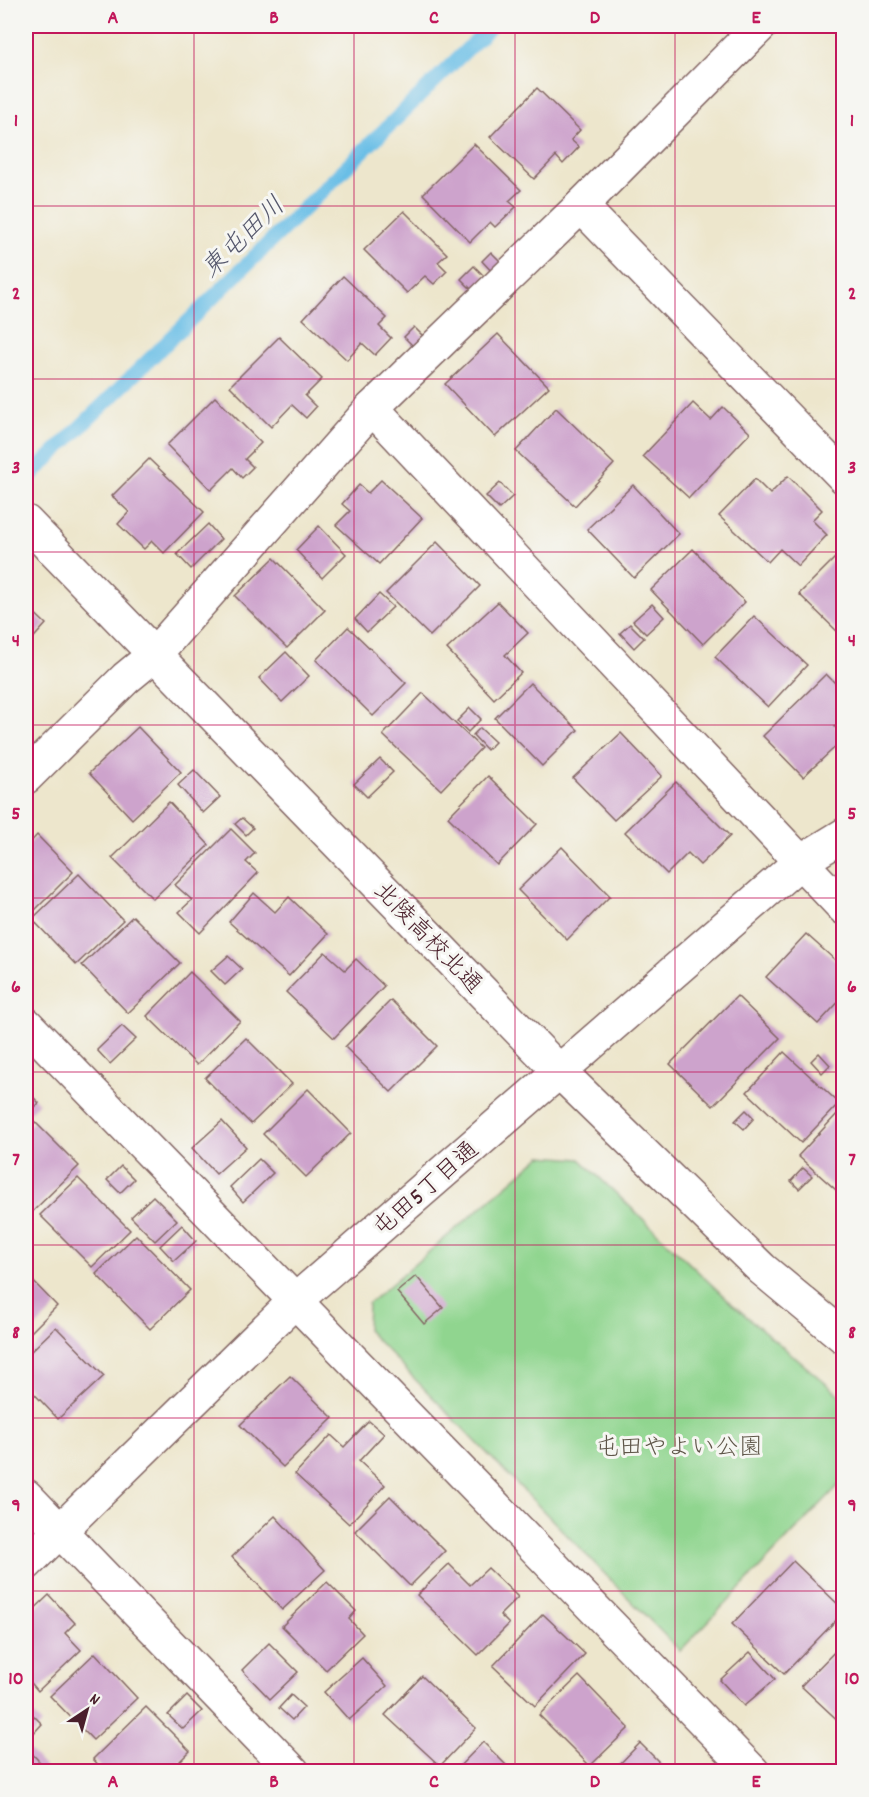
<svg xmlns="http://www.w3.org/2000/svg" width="869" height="1797" font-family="Dekko,'Klee One',sans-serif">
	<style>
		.green { fill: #90d58f; stroke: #6d7a5d; stroke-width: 1.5 }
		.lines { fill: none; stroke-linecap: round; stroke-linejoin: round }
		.stream { stroke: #69bee6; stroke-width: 15 }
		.building { fill: #cda3cc }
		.street-casing { stroke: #836563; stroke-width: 36 }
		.street { stroke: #fff; stroke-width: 33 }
		.grid { fill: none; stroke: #c2185b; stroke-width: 1.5; stroke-opacity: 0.55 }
		.labels { text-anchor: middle; stroke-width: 6; stroke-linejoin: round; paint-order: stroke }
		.street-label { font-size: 24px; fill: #4a1f2b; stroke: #f6f6f2 }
		.park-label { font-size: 24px; fill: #5f5649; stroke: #f6f6f2 }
		.water-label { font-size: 26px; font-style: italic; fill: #55576c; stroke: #f6f6f2 }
		.neatline { fill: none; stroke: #c2185b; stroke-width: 2 }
		.grid-label { font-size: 20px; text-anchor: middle; font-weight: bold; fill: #c2185b }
	</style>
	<rect width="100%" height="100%" fill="#f6f6f2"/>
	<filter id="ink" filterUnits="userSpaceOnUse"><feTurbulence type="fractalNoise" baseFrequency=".0167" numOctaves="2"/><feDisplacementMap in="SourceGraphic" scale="12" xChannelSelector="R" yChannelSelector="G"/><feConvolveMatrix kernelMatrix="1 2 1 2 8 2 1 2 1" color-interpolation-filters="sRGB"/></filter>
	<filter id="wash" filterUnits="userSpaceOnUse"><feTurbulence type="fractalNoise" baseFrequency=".008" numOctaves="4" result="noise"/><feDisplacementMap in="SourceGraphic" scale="24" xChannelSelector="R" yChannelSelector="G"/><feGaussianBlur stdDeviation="1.35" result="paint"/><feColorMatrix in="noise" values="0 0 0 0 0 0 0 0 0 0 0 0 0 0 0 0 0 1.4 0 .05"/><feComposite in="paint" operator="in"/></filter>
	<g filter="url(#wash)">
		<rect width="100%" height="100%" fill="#ede6cc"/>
		<path class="green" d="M541,1156L580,1159L732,1304L843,1398V1481L680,1651L367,1330L368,1304Z"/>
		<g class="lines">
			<path class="stream" d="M26,480L491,26"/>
		</g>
		<g id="blocks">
			<g class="building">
				<path d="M537,88L580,130L571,140L579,147L563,164L556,156L534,179L490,137Z"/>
				<path d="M474,144L521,190L509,201L516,207L495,227L490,222L470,242L423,194Z"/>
				<path d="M404,211L447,254L438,262L447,271L434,284L425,276L407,293L364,250Z"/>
				<path d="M491,252L503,264L493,273L482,261Z"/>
				<path d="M474,266L487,279L474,292L461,279Z"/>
				<path d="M343,276L387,318L379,326L391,338L375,355L362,343L347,360L303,319Z"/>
				<path d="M414,327L427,340L417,350L404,337Z"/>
				<path d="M498,334L549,387L495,437L445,384Z"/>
				<path d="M279,337L322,379L305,396L316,407L306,418L292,405L271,427L230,386Z"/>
				<path d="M215,397L261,443L245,459L253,467L242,478L233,468L211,490L167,445Z"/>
				<path d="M693,403L711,420L723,407L750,433L689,498L643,456Z"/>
				<path d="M556,408L614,464L575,506L516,451Z"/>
				<path d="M149,459L204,512L164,553L152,541L144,549L118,524L129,512L112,496Z"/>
				<path d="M788,476L822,510L812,520L827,535L798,566L780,549L768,562L719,516L755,479L770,494Z"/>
				<path d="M381,480L422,518L379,564L336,525L350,511L342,504L359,485L368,493Z"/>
				<path d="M500,483L513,496L499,509L486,496Z"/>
				<path d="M633,485L679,534L634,578L587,529Z"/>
				<path d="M208,524L221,539L191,569L177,554Z"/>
				<path d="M319,526L346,554L322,578L296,550Z"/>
				<path d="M437,542L480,586L430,636L386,593Z"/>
				<path d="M693,549L745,602L703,644L651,590Z"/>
				<path d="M844,549V638L799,594Z"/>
				<path d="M274,558L325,610L287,648L235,596Z"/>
				<path d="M379,594L393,607L367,632L355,619Z"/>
				<path d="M498,602L528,633L505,655L521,673L494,699L447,649Z"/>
				<path d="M652,604L664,617L646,634L633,621Z"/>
				<path d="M26,605L46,624L26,646Z"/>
				<path d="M754,616L807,665L768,707L715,657Z"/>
				<path d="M630,624L644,638L634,648L620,633Z"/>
				<path d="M348,627L406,683L373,716L316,660Z"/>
				<path d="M286,652L309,676L282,702L259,678Z"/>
				<path d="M826,674L844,692V718L835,727L844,735V739L803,777L763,736Z"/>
				<path d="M530,683L578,730L542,766L495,718Z"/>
				<path d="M423,693L481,748L441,790L383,735Z"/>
				<path d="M470,708L481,719L468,732L457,721Z"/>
				<path d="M138,727L181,772L132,819L89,773Z"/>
				<path d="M480,728L495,742L487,750L473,735Z"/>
				<path d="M621,733L662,776L614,820L573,778Z"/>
				<path d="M380,759L393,772L367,797L354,784Z"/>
				<path d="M194,770L220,797L203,813L178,785Z"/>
				<path d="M488,776L537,824L497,865L448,817Z"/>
				<path d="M676,782L730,836L700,865L688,853L667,874L625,832Z"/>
				<path d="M169,802L209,845L153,899L112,858Z"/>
				<path d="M242,818L253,828L246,835L235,824Z"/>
				<path d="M231,829L255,853L246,862L258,873L200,933L179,912L192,900L175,885Z"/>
				<path d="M37,835L73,872L26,919V847Z"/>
				<path d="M562,847L610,896L567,940L518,890Z"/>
				<path d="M79,874L123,920L76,965L32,919Z"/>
				<path d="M254,893L275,912L289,897L328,934L289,976L229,922Z"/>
				<path d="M133,916L180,963L128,1013L82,965Z"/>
				<path d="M806,934L844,968V996L818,1024L766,977Z"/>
				<path d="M325,952L345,970L356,959L384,986L334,1038L286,992Z"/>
				<path d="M228,956L242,969L225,985L211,971Z"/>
				<path d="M190,972L240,1021L197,1065L147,1016Z"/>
				<path d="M737,996L780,1038L713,1106L670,1064Z"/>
				<path d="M391,1000L437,1046L391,1092L345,1047Z"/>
				<path d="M122,1026L136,1039L110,1064L97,1050Z"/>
				<path d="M246,1038L292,1084L251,1124L205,1078Z"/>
				<path d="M784,1052L839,1103L801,1143L747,1092Z"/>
				<path d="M819,1053L830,1065L822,1073L811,1061Z"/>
				<path d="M308,1089L351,1133L306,1177L263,1134Z"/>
				<path d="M26,1090L39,1103L26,1116Z"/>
				<path d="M746,1110L754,1118L744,1129L735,1121Z"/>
				<path d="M838,1113L844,1118V1197L798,1156Z"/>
				<path d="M34,1121L79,1166L28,1216L26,1213V1130Z"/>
				<path d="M222,1121L246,1147L216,1174L192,1148Z"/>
				<path d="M259,1159L273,1173L243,1202L230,1187Z"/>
				<path d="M121,1166L134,1179L120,1193L107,1180Z"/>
				<path d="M803,1168L812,1176L799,1189L791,1181Z"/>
				<path d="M78,1178L130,1230L92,1267L40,1215Z"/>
				<path d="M153,1196L177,1220L155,1241L131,1217Z"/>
				<path d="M182,1225L196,1241L174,1261L160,1246Z"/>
				<path d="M136,1235L190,1290L150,1329L96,1274Z"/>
				<path d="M26,1274L57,1306L26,1337Z"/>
				<path d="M416,1276L443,1308L424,1324L397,1292Z"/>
				<path d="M56,1327L104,1376L58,1419L26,1385V1356Z"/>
				<path d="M290,1376L333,1418L283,1467L240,1425Z"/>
				<path d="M369,1421L384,1434L359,1461L385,1485L349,1524L295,1474L331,1435L344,1447Z"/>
				<path d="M390,1496L445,1551L410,1586L355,1531Z"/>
				<path d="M275,1516L325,1570L282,1610L232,1557Z"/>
				<path d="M793,1561L844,1610V1612L784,1674L732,1624Z"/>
				<path d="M449,1564L470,1585L488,1568L518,1597L500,1615L509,1624L478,1655L417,1595Z"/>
				<path d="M327,1582L356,1611L349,1619L363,1634L326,1670L282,1626Z"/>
				<path d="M49,1595L75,1623L65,1633L81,1650L38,1691L26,1677V1617Z"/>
				<path d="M543,1614L585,1654L535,1706L493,1666Z"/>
				<path d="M844,1642V1726L801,1686Z"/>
				<path d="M269,1643L298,1672L270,1699L242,1670Z"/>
				<path d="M750,1652L775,1679L744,1706L720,1680Z"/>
				<path d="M95,1653L137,1698L93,1740L50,1696Z"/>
				<path d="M362,1658L387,1686L349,1720L324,1692Z"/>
				<path d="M422,1676L476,1728L440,1766L385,1715Z"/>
				<path d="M579,1676L629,1728L590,1766L539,1715Z"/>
				<path d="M291,1695L304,1707L292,1720L279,1708Z"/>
				<path d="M187,1696L202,1711L183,1729L168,1715Z"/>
				<path d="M146,1707L190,1751L169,1772H105L93,1759Z"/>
				<path d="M33,1715L42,1724L32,1735L26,1729V1723Z"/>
				<path d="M483,1742L513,1772H454Z"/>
				<path d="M640,1743L669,1772H612Z"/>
				<path d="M26,1747L49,1772H26Z"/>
			</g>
		</g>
	</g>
	<g filter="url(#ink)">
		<use href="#blocks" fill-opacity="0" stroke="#836563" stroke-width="1.5"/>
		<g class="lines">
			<defs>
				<g id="street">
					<path d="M581,206L844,477"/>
					<path d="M372,408L844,908"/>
					<path d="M26,522L560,1072L762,1269L844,1337"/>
					<path d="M26,777L126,678L154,655L372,408L581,206L760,26"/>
					<path d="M26,1024L753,1772"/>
					<path d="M26,1496L293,1772"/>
					<path d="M26,1564L296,1300L800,862L844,835"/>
				</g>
			</defs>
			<use href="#street" class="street-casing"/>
			<use href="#street" class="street"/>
		</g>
	</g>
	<path class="grid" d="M194,26V1772M354,26V1772M515,26V1772M675,26V1772M26,206H844M26,379H844M26,552H844M26,725H844M26,898H844M26,1072H844M26,1245H844M26,1418H844M26,1591H844"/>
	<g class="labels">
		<g class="street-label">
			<text transform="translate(429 937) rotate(46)" y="8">北陵高校北通</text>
			<text transform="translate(425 1188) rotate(-41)" y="8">屯田5丁目通</text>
		</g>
		<g class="park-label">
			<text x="679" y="1454">屯田やよい公園</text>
		</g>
		<g class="water-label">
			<text transform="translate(242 236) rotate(-44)" y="9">東屯田川</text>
		</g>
	</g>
	<rect width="869" height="1797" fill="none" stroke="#f6f6f2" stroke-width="66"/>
	<g transform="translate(87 1710) rotate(36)" stroke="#f6f6f2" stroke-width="4.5" paint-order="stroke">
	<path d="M0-4.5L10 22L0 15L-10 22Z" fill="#4a1f2b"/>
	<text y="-9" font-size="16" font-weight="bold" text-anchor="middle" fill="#4a1f2b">N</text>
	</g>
	<rect x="33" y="33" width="803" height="1731" class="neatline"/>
	<g class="grid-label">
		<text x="113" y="23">A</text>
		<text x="274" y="23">B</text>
		<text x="434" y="23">C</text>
		<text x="595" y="23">D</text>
		<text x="756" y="23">E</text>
		<text x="16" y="126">1</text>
		<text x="852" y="126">1</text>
		<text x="16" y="299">2</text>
		<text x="852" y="299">2</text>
		<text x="16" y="473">3</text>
		<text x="852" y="473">3</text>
		<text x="16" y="646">4</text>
		<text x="852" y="646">4</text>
		<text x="16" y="819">5</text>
		<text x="852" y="819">5</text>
		<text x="16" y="992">6</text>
		<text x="852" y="992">6</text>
		<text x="16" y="1165">7</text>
		<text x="852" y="1165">7</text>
		<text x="16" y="1338">8</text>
		<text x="852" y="1338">8</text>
		<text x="16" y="1511">9</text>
		<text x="852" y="1511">9</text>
		<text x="16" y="1684">10</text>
		<text x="852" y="1684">10</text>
		<text x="113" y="1787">A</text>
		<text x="274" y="1787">B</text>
		<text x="434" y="1787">C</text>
		<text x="595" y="1787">D</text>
		<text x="756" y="1787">E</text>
	</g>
</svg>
